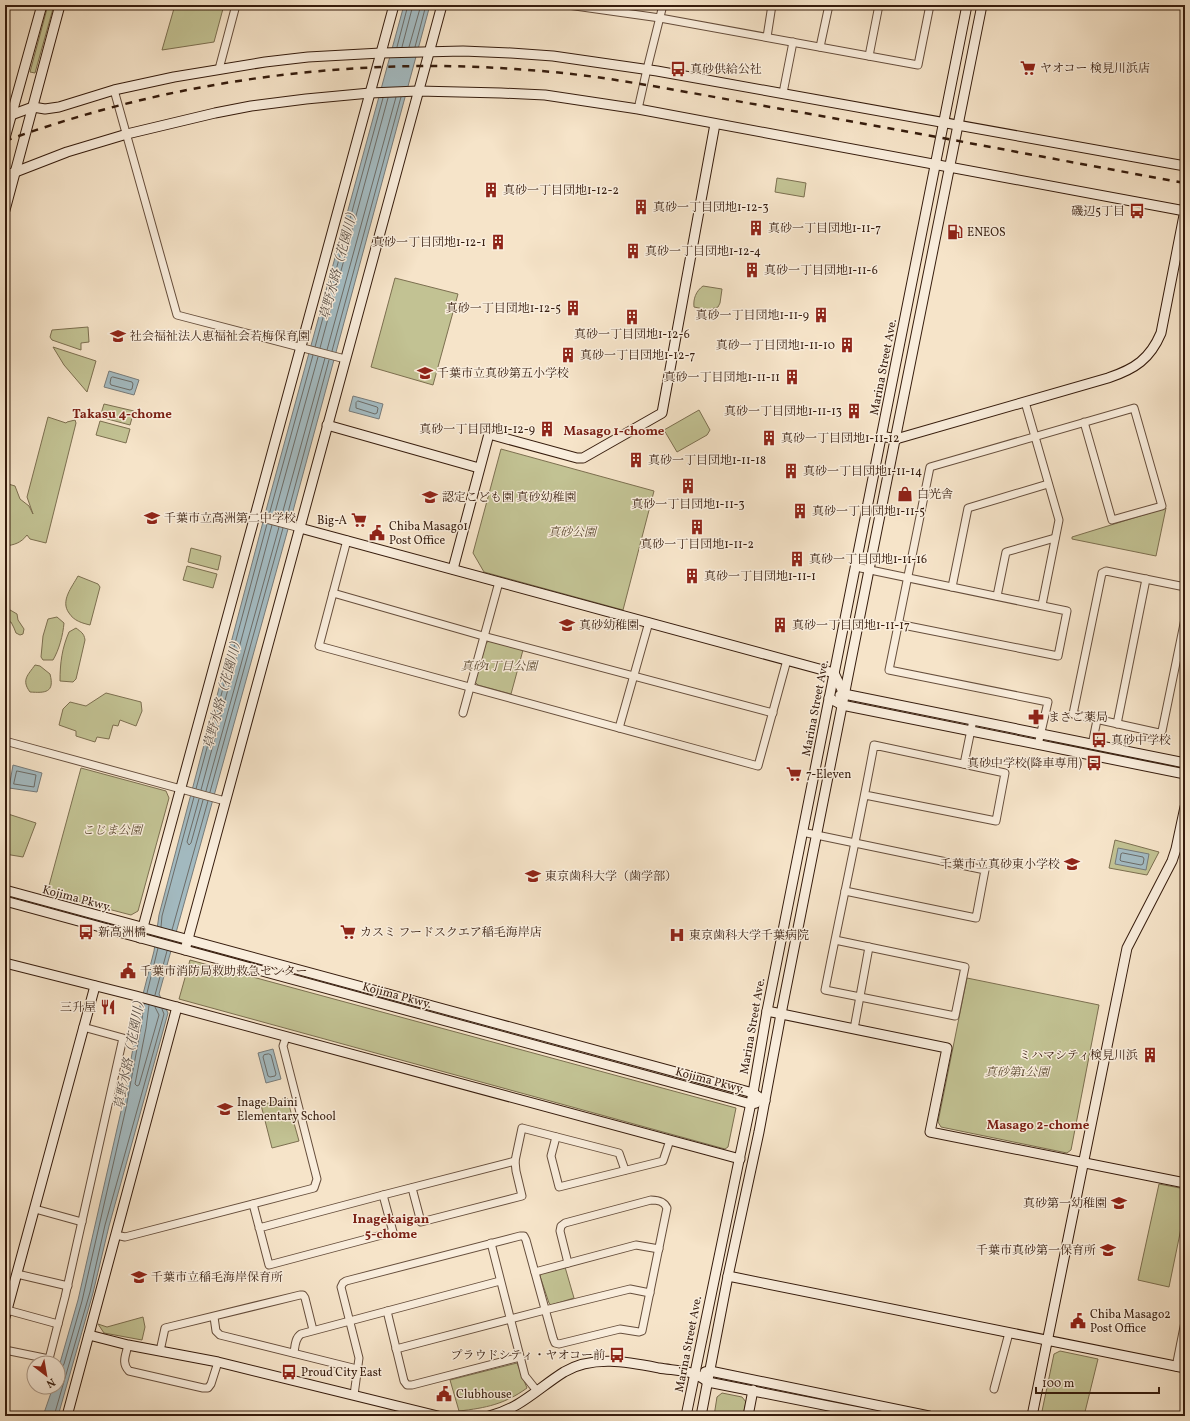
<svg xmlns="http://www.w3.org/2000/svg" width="1190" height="1421" font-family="Vollkorn,'Noto Serif JP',serif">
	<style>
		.green { fill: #c2c293; stroke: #7c6f50 }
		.water { fill: #a3bbc2; stroke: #777b7a }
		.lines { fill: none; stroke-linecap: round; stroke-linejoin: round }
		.shore { stroke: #6c6c68; stroke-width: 1 }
		.street-casing { stroke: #664e3c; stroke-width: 9 }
		.secondary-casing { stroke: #361c0d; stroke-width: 11 }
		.street { stroke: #f9eddc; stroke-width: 7 }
		.secondary { stroke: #f9eddc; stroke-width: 9 }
		.rail { stroke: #361c0d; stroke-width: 2.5; stroke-dasharray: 7 7; stroke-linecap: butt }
		.labels { text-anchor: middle; stroke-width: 3; stroke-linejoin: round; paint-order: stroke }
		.poi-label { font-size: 12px; fill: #361c0d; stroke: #f9eddc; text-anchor: start }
		.street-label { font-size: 12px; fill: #361c0d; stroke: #f9eddc }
		.park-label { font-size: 12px; font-style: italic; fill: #604e35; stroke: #f9eddc }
		.water-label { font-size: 13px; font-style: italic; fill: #574c43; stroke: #f9eddc }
		.neighbourhood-label { font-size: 13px; font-weight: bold; fill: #7a1f14; stroke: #f9eddc }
	</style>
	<rect width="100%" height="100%" fill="#f6e4c9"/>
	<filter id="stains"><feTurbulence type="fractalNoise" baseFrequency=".005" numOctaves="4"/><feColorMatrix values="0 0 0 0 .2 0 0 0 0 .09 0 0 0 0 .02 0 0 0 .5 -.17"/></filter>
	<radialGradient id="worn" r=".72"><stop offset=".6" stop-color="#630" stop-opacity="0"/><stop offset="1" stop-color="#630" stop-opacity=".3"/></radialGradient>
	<g class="green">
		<path d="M48,5H54L35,73L30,72Z"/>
		<path d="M175,5H224L214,42L162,50Z"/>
		<path d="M777,178L806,183L804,197L775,192Z"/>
		<path d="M395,278L458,294L433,385L371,367Z"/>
		<path d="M703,286L722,289L720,303L718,307L708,310L694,307C693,299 696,291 703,286Z"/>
		<path d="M88,327L89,342L81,343V350L52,340L50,337L52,330Z"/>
		<path d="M53,347L96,361L87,392L64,365Z"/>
		<path d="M104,404L134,411L130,425L100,417Z"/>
		<path d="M699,410L710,430L707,435L677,452L664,430Z"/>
		<path d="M48,417L66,423L67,422L75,420L76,423L46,543L30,539L27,535C21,543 14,545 5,546V483L15,486L20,499L29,506L33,514L27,497Z"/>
		<path d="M100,421L130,429L126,443L96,435Z"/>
		<path d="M501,449L654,491L623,610L484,572L473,553Z"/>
		<path d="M1166,508L1156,556L1072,539V537Z"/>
		<path d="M191,548L221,556L218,570L188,562Z"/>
		<path d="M187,566L217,574L213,588L183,580Z"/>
		<path d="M78,576L98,584L100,587L90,625C82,623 74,621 69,613C60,601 72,587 78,576Z"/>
		<path d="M5,607L17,614L18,620L24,629L23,634L20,635L16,633L14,628L11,622H8L5,624Z"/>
		<path d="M57,617L64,623C63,635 59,650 53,660H43L41,657L43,636L48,619Z"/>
		<path d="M76,628C81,632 84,633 85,640L76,679L73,682L60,681C60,663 62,648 69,632Z"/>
		<path d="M489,641L523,650L511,694L478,685L475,682L486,643Z"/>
		<path d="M35,665L40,666L50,674C55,693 45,693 30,692C21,680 28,675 35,665Z"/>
		<path d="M106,693L141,702L142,711L136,726L120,720L118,726L113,725L109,739L97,737L95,742L76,736V731L59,725L63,709L70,702L86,706Z"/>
		<path d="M1052,741L1174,766L1175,767L1051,742Z"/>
		<path d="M81,768L166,791L169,798L138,911L131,915L47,893Z"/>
		<path d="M5,813L36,823L23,857L5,854Z"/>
		<path d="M1115,840L1159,852L1147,875L1109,868Z"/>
		<path d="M190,960L736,1108L728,1147L725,1149L179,999Z"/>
		<path d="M967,978L1099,1005L1071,1150L1067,1153L941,1127L938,1122Z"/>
		<path d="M287,1098L299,1141L272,1148L261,1105Z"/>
		<path d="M1159,1184L1185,1189V1209L1169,1287L1138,1280Z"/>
		<path d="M565,1267L574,1298L551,1305L549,1303L540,1276L542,1273Z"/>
		<path d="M143,1317L145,1327L142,1340L104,1333L98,1324L107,1327Z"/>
		<path d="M1060,1351L1098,1359L1084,1416H1041L1054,1354Z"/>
		<path d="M517,1363L527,1388C505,1404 486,1408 459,1411L450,1380Z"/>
		<path d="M722,1393L742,1397L746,1402L743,1416H714L717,1397Z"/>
	</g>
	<g class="water">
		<path d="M404,5H430L293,511L159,994L168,1013L109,1226L93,1293L58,1416H43L53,1387H58V1370L78,1300L122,1107L137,1027L140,1006L154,951L159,915L268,503Z"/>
		<path d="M109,371L139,380L134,395L104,387Z"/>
		<path d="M353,396L383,404L379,419L349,411Z"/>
		<path d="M13,765L42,773L37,792L9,788Z"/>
		<path d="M1118,848L1149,854L1146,870L1115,864Z"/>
		<path d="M273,1049L281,1079L266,1083L258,1053Z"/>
	</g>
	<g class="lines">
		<g class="shore">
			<path d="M397,47L408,5"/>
			<path d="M402,47L413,5"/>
			<path d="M409,47L421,5"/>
			<path d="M415,47L426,5"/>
			<path d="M315,347L383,98"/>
			<path d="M320,348L388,98"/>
			<path d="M327,350L396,97"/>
			<path d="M332,351L401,97"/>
			<path d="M113,377L132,382L133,384L132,389L130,390L111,385L110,383L111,378Z"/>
			<path d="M358,401L377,407L378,408L377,413L375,414L356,408V403Z"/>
			<path d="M269,515L313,355"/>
			<path d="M274,516L318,357"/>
			<path d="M281,518L325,358"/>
			<path d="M286,520L329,360"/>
			<path d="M17,771L36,775L34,787L14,784Z"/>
			<path d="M196,789L267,524"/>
			<path d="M201,790L272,525"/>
			<path d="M206,791L279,527"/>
			<path d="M210,792L283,528"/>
			<path d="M199,799L187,842L189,845L191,843L203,800"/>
			<path d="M1123,853L1143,857L1144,859L1143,864L1141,865L1121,861L1120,860L1121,854Z"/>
			<path d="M161,927L162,916L194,797"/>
			<path d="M172,930L208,801"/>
			<path d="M147,993L158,948"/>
			<path d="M155,995L167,951"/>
			<path d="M149,1005L146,1028L135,1084L137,1086L139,1085L159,1015L155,1007"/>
			<path d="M269,1054L271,1055L276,1074L275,1076L270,1077L268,1076L263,1057L264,1055Z"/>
			<path d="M58,1368L62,1367L64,1364L82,1301L126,1108L141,1027L144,1004"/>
			<path d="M54,1416L90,1292L105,1225L164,1014L162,1009"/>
		</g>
		<defs>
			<g id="street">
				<path d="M568,5L660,18L918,65L930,5"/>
				<path d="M767,37L772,5"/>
				<path d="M820,47L829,5"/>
				<path d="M869,56L879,5"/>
				<path d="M219,69L236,5"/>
				<path d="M114,90L177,315L345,359"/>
				<path d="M783,93L793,42"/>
				<path d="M638,109L647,69L663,5"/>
				<path d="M1025,402L1059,520L1042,605"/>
				<path d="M255,516L300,528"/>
				<path d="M347,540L319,646L758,766L787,660"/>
				<path d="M856,567L1067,611L1058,656L898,624"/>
				<path d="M952,587L968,508L1048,484"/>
				<path d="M1185,587L1106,571L1102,573L1073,714L1159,733L1162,731L1185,619"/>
				<path d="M333,593L483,636L773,713"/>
				<path d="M997,596L1006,552L1055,538"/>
				<path d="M463,713L499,582"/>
				<path d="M1117,724L1146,579"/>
				<path d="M619,728L649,622"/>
				<path d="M5,741L225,801"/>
				<path d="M1038,745L1048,702L889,670L930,467L1134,408L1162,506L1112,520L1084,422"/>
				<path d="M1092,745L1097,720"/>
				<path d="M964,764L973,720"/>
				<path d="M802,832L985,870L976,918L845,891"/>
				<path d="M835,940L965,967L955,1016L825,990C841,908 859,827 874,745L1005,773L996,821L865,795"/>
				<path d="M854,1029L869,947"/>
				<path d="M556,1137L551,1156L559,1187L663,1161L670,1140"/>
				<path d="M412,1188L421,1222L522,1196L516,1171L515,1161L522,1128L619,1153L625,1170"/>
				<path d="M383,1195L515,1161"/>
				<path d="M253,1204L269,1265L393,1232L383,1195L259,1228"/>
				<path d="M35,1209L82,1222"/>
				<path d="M116,1235L125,1237L314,1188L317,1179L283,1046L286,1037"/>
				<path d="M491,1243L525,1376L537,1391"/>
				<path d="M535,1272L636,1245L659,1249"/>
				<path d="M17,1274L68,1286"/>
				<path d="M7,1310L58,1324"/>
				<path d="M387,1311L404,1381L407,1385H412L520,1357"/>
				<path d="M214,1317L216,1331L220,1335L357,1369"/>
				<path d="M128,1345C126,1355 121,1363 129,1371L203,1388H208L211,1384L218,1362"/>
				<path d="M396,1349L545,1310L630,1289L650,1293"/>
				<path d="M5,1350L49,1359L65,1297L123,1038L83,1027"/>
				<path d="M160,1351L165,1328L300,1295H303L305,1298L313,1330"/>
				<path d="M294,1353C295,1346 295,1338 301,1334L500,1281"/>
				<path d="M1176,1367L1185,1322"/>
				<path d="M994,1389L1009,1333"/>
				<path d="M354,1395L359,1358L341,1287L343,1283L346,1281L520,1236H524L526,1240L553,1338L555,1343L559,1344L620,1329L639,1332L642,1331L667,1208C664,1201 658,1200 651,1200L565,1223L561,1226L560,1231L568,1263"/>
			</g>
			<g id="secondary">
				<path d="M11,115L33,107L45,109L59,107L114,90L174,77L265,62L308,57L381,53L463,51L511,53L553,56L657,71L1185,166"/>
				<path d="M5,138L42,5"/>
				<path d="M5,176L67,152L127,134L215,113L251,106L306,99L370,93L418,91L501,93L545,95L638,109L1185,211"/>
				<path d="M5,210L60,5"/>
				<path d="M327,425L479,468"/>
				<path d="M881,436L896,439L1108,378C1135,369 1150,359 1161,333L1185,210"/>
				<path d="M300,528L834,673L844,694"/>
				<path d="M453,569L489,434L577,458H583L662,413L715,124"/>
				<path d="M840,695L844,694L1185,763"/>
				<path d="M829,698L842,705L1185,774"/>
				<path d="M5,890L753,1093L765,1101"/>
				<path d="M5,901L751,1104L756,1103"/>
				<path d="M140,938L394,5"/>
				<path d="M185,950L442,5"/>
				<path d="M5,963L136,996L740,1159"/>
				<path d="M767,1011L947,1048L930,1132L1185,1183"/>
				<path d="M728,1276L1185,1368"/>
				<path d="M5,1317L95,986"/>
				<path d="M89,1335L128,1345L218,1362L438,1416"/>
				<path d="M705,1372L710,1371L929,1416"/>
				<path d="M67,1416L177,1007"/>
				<path d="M489,1416C521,1408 537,1389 564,1372C593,1355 628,1362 659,1368C670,1370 684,1370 695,1374C699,1376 704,1379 708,1382L879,1416"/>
				<path d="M686,1416L753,1093L767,1011L967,5"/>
				<path d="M701,1416L728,1276L759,1132L781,1014L869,570L982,5"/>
				<path d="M748,1416L753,1390"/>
				<path d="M1032,1416L1127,948L1172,861L1176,849L1185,807"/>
			</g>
		</defs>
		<use href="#street" class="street-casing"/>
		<use href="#secondary" class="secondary-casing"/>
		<use href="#street" class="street"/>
		<use href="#secondary" class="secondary"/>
		<path class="rail" d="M5,141C144,90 293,65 442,66C500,67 559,71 616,80C667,88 719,98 770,107C909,131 1047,158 1185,183"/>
	</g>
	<defs>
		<symbol id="supermarket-bare" viewBox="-9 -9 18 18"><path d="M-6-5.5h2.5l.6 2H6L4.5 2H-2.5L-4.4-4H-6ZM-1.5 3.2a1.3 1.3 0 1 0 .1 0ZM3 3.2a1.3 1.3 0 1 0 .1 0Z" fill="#8f2418" stroke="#f9eddc" stroke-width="2.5" paint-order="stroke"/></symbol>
		<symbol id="bus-bare" viewBox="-9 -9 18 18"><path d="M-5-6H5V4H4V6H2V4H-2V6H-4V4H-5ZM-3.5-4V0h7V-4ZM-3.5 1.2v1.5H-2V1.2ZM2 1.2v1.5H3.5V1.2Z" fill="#8f2418" stroke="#f9eddc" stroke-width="2.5" paint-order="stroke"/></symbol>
		<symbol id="building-bare" viewBox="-9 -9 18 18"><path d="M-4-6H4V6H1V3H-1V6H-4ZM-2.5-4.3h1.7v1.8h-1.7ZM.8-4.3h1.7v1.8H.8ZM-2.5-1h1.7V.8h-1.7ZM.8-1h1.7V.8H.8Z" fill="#8f2418" stroke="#f9eddc" stroke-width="2.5" paint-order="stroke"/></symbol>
		<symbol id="fuel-bare" viewBox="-9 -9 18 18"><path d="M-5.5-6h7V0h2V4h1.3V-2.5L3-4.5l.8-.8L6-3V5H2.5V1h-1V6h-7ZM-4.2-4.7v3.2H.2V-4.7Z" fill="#8f2418" stroke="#f9eddc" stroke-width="2.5" paint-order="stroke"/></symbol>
		<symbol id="school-bare" viewBox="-9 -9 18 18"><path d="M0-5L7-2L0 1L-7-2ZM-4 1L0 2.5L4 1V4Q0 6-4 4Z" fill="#8f2418" stroke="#f9eddc" stroke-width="2.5" paint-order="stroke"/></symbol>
		<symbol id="shop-bare" viewBox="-9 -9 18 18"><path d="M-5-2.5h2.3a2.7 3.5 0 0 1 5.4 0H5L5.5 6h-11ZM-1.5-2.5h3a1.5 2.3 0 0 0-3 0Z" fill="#8f2418" stroke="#f9eddc" stroke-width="2.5" paint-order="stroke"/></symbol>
		<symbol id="civic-bare" viewBox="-9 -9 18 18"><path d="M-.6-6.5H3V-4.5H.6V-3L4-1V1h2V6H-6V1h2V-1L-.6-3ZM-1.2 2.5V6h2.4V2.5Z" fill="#8f2418" stroke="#f9eddc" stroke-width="2.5" paint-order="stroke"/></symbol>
		<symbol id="pharmacy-bare" viewBox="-9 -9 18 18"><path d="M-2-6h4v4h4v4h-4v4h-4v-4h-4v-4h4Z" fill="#8f2418" stroke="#f9eddc" stroke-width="2.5" paint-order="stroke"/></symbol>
		<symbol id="university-bare" viewBox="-9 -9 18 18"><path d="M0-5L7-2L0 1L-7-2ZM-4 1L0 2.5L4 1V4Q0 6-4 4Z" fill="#8f2418" stroke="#f9eddc" stroke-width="2.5" paint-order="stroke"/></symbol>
		<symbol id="hospital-bare" viewBox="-9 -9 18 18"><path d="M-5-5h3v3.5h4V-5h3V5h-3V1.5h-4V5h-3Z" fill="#8f2418" stroke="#f9eddc" stroke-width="2.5" paint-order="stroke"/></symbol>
		<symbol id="restaurant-bare" viewBox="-9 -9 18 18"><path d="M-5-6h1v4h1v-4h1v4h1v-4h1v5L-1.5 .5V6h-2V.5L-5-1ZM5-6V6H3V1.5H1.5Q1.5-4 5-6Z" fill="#8f2418" stroke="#f9eddc" stroke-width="2.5" paint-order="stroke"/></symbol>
	</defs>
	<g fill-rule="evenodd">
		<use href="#supermarket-bare" x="1017" y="57" width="22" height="22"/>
		<use href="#bus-bare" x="667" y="58" width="22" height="22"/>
		<use href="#building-bare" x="480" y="179" width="22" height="22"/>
		<use href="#building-bare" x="630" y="196" width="22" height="22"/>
		<use href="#bus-bare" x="1126" y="200" width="22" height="22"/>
		<use href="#building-bare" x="745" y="217" width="22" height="22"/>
		<use href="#fuel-bare" x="944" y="221" width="22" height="22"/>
		<use href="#building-bare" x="487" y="231" width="22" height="22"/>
		<use href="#building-bare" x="622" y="240" width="22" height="22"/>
		<use href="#building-bare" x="741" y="259" width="22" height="22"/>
		<use href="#building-bare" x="562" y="297" width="22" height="22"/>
		<use href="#building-bare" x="810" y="304" width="22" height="22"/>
		<use href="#building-bare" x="621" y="306" width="22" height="22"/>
		<use href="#school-bare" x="107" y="325" width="22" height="22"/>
		<use href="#building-bare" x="836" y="334" width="22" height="22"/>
		<use href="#building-bare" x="557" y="344" width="22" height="22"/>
		<use href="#school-bare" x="414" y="362" width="22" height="22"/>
		<use href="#building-bare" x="781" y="366" width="22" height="22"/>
		<use href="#building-bare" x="843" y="400" width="22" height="22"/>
		<use href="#building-bare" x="536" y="418" width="22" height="22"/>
		<use href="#building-bare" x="758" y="427" width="22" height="22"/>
		<use href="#building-bare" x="625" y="449" width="22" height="22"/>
		<use href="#building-bare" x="780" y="460" width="22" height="22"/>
		<use href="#building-bare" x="677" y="475" width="22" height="22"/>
		<use href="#shop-bare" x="894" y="483" width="22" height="22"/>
		<use href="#school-bare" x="419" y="486" width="22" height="22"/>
		<use href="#building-bare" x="789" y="500" width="22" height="22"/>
		<use href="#school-bare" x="141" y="507" width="22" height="22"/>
		<use href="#supermarket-bare" x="348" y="509" width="22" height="22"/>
		<use href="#building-bare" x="686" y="516" width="22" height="22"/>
		<use href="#civic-bare" x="366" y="522" width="22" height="22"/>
		<use href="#building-bare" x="786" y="548" width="22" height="22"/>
		<use href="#building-bare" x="681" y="565" width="22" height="22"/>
		<use href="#school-bare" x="556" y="614" width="22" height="22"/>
		<use href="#building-bare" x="769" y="614" width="22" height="22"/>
		<use href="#pharmacy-bare" x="1025" y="706" width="22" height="22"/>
		<use href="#bus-bare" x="1088" y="729" width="22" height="22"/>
		<use href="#bus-bare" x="1083" y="752" width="22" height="22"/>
		<use href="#supermarket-bare" x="783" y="763" width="22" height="22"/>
		<use href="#school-bare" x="1061" y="853" width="22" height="22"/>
		<use href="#university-bare" x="522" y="865" width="22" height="22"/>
		<use href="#bus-bare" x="75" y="921" width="22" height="22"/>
		<use href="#supermarket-bare" x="337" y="921" width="22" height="22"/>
		<use href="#hospital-bare" x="666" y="924" width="22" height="22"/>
		<use href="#civic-bare" x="117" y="960" width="22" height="22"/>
		<use href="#restaurant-bare" x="97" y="996" width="22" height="22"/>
		<use href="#building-bare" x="1139" y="1044" width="22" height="22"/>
		<use href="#school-bare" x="214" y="1098" width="22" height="22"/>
		<use href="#school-bare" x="1108" y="1192" width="22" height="22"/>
		<use href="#school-bare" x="1097" y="1239" width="22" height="22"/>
		<use href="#school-bare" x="128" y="1266" width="22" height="22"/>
		<use href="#civic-bare" x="1067" y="1310" width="22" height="22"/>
		<use href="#bus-bare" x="606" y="1344" width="22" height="22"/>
		<use href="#bus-bare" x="278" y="1361" width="22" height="22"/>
		<use href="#civic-bare" x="433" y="1383" width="22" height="22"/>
	</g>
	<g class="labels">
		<g class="poi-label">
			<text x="1040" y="72">ヤオコー 検見川浜店</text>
			<text x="690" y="73">真砂供給公社</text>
			<text x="503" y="194">真砂一丁目団地1-12-2</text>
			<text x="653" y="211">真砂一丁目団地1-12-3</text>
			<text x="1125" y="215" text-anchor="end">磯辺5丁目</text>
			<text x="768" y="232">真砂一丁目団地1-11-7</text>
			<text x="967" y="236">ENEOS</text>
			<text x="486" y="246" text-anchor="end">真砂一丁目団地1-12-1</text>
			<text x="645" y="255">真砂一丁目団地1-12-4</text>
			<text x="764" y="274">真砂一丁目団地1-11-6</text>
			<text x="561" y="312" text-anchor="end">真砂一丁目団地1-12-5</text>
			<text x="809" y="319" text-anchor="end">真砂一丁目団地1-11-9</text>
			<text x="632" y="338" text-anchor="middle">真砂一丁目団地1-12-6</text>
			<text x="130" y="340">社会福祉法人恵福祉会若梅保育園</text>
			<text x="835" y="349" text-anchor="end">真砂一丁目団地1-11-10</text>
			<text x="580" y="359">真砂一丁目団地1-12-7</text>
			<text x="437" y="377">千葉市立真砂第五小学校</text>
			<text x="780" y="381" text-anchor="end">真砂一丁目団地1-11-11</text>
			<text x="842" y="415" text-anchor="end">真砂一丁目団地1-11-13</text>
			<text x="535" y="433" text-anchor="end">真砂一丁目団地1-12-9</text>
			<text x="781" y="442">真砂一丁目団地1-11-12</text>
			<text x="648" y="464">真砂一丁目団地1-11-18</text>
			<text x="803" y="475">真砂一丁目団地1-11-14</text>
			<text x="917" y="498">白光舎</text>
			<text x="442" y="501">認定こども園 真砂幼稚園</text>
			<text x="688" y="508" text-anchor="middle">真砂一丁目団地1-11-3</text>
			<text x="812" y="515">真砂一丁目団地1-11-5</text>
			<text x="164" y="522">千葉市立高洲第二中学校</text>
			<text x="347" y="524" text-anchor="end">Big-A</text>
			<text x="389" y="530">Chiba Masago1<tspan x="389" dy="14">Post Office</tspan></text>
			<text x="697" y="548" text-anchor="middle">真砂一丁目団地1-11-2</text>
			<text x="809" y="563">真砂一丁目団地1-11-16</text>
			<text x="704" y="580">真砂一丁目団地1-11-1</text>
			<text x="579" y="629">真砂幼稚園</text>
			<text x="792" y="629">真砂一丁目団地1-11-17</text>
			<text x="1048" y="721">まさご薬局</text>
			<text x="1111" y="744">真砂中学校</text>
			<text x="1082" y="767" text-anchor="end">真砂中学校(降車専用)</text>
			<text x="806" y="778">7-Eleven</text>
			<text x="1060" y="868" text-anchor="end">千葉市立真砂東小学校</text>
			<text x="545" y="880">東京歯科大学（歯学部）</text>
			<text x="98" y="936">新高洲橋</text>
			<text x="360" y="936">カスミ フードスクエア稲毛海岸店</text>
			<text x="689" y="939">東京歯科大学千葉病院</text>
			<text x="140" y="975">千葉市消防局救助救急センター</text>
			<text x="96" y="1011" text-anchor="end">三升屋</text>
			<text x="1138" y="1059" text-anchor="end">ミハマシティ検見川浜</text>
			<text x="237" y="1106">Inage Daini<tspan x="237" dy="14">Elementary School</tspan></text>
			<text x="1107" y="1207" text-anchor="end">真砂第一幼稚園</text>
			<text x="1096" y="1254" text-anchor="end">千葉市真砂第一保育所</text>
			<text x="151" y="1281">千葉市立稲毛海岸保育所</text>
			<text x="1090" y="1318">Chiba Masago2<tspan x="1090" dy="14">Post Office</tspan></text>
			<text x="605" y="1359" text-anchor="end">プラウドシティ・ヤオコー前</text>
			<text x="301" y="1376">Proud City East</text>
			<text x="456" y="1398">Clubhouse</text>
		</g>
		<g class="street-label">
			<text transform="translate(883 367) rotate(-79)" y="4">Marina Street Ave.</text>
			<text transform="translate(815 708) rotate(-79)" y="4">Marina Street Ave.</text>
			<text transform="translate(77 898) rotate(15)" y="4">Kojima Pkwy.</text>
			<text transform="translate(397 995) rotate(15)" y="4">Kojima Pkwy.</text>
			<text transform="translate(752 1026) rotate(-80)" y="4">Marina Street Ave.</text>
			<text transform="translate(710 1080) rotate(15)" y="4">Kojima Pkwy.</text>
			<text transform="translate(688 1344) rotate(-79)" y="4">Marina Street Ave.</text>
		</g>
		<g class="park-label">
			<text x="572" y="536">真砂公園</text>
			<text x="499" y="670">真砂1丁目公園</text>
			<text x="112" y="834">こじま公園</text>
			<text x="1017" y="1076">真砂第1公園</text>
		</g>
		<g class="water-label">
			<text transform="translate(338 263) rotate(-75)" y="5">草野水路（花園川）</text>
			<text transform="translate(222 692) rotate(-75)" y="5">草野水路（花園川）</text>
			<text transform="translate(129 1052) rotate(-79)" y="5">草野水路（花園川）</text>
		</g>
		<g class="neighbourhood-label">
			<text x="122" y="418">Takasu 4-chome</text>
			<text x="614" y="435">Masago 1-chome</text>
			<text x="1038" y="1129">Masago 2-chome</text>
			<text x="391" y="1223">Inagekaigan<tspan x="391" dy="15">5-chome</tspan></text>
		</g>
	</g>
	<rect width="1190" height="1421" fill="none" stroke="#f6e4c9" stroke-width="20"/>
	<rect x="6" y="6" width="1178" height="1409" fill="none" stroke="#361c0d" stroke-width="2"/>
	<rect x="10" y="10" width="1170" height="1401" fill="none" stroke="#361c0d"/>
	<g transform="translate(46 1375) rotate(149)"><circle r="19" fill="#f9eddc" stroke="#ab9989"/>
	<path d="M0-3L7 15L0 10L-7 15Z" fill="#8f2418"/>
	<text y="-6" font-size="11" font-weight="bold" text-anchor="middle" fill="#361c0d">N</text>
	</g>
	<path d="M1036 1387v6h123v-6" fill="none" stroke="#361c0d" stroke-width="2"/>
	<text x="1042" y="1387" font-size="12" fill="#361c0d" stroke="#f9eddc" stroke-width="3" paint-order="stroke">100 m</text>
	<rect width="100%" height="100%" filter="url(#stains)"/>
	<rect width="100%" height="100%" fill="url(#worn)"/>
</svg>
